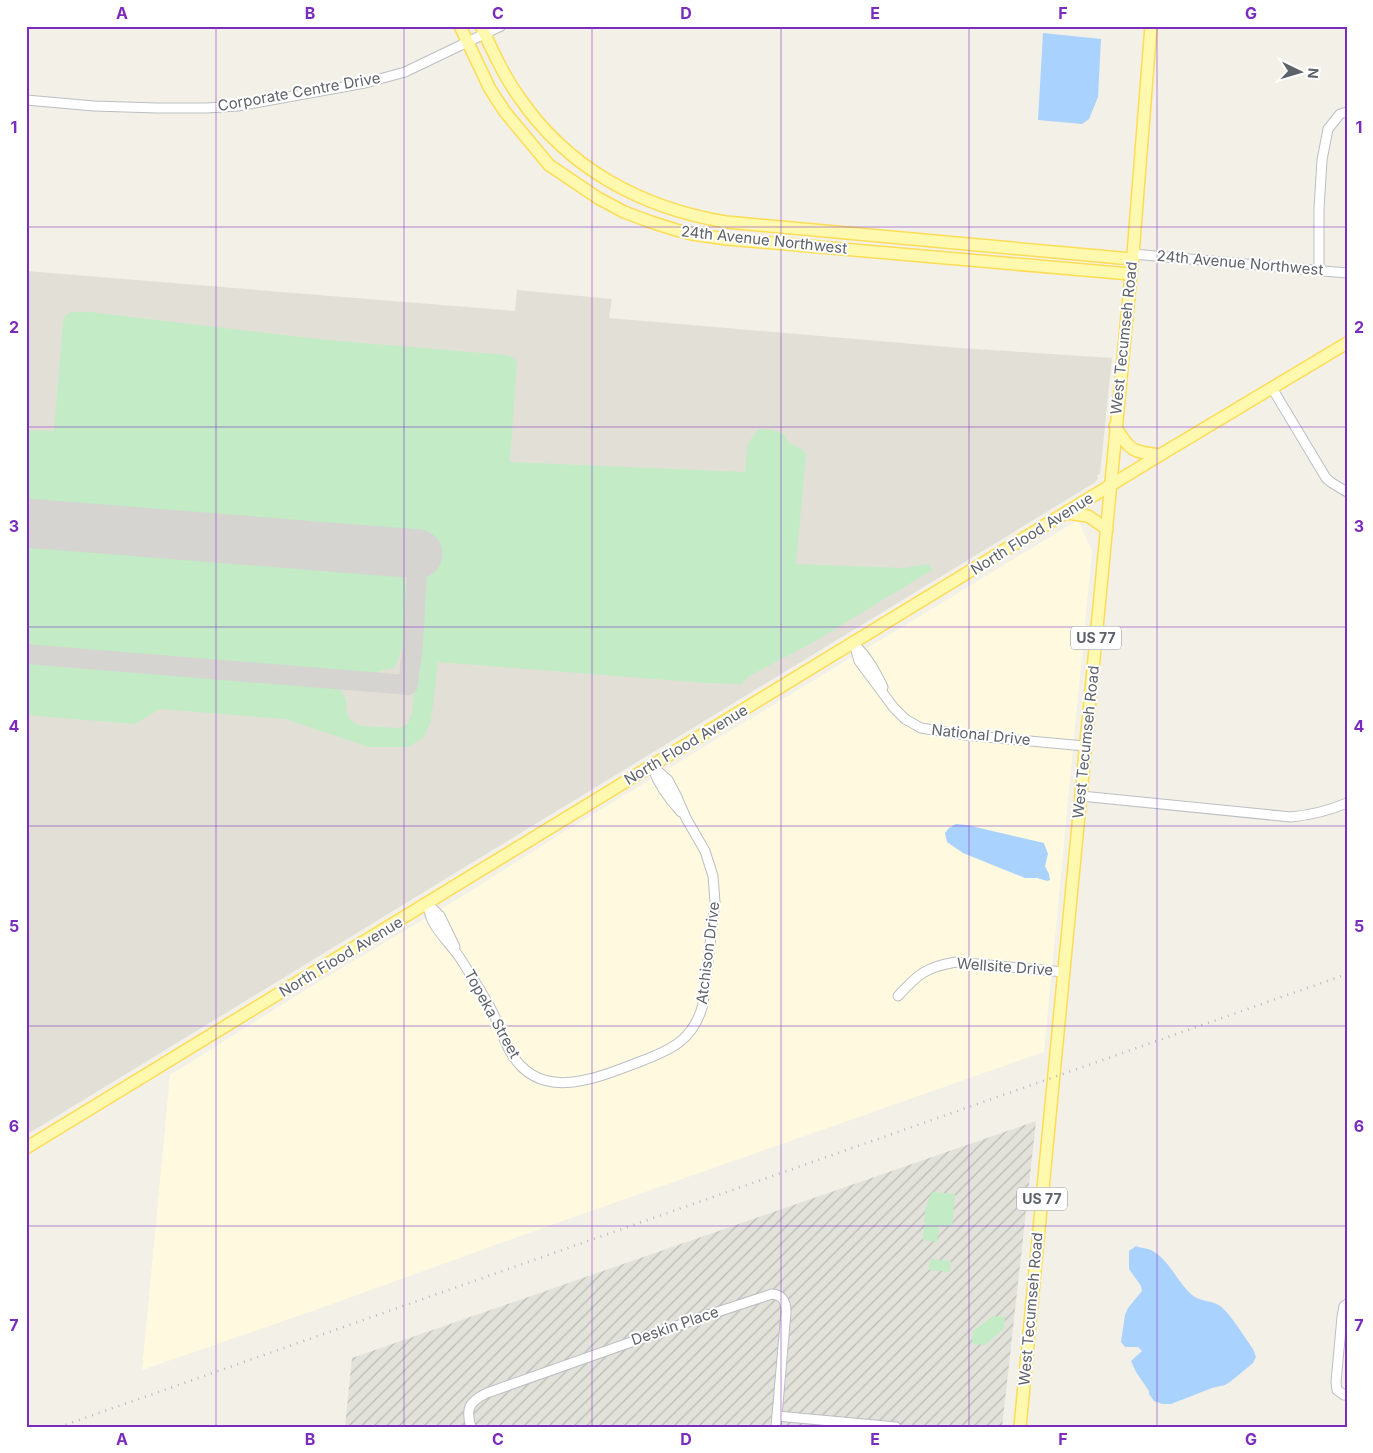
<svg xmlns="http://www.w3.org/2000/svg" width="1373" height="1453" font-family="Inter,sans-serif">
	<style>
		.commercial { fill: #fffadf }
		.industrial { fill: url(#industrial-furrows) }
		.education { fill: #e2e0d6 }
		.green { fill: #c2ebc6 }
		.water { fill: #aad2ff }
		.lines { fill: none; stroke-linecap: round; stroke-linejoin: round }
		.taxiway { stroke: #d5d4d0; stroke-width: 20 }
		.runway { stroke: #d5d4d0; stroke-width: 49 }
		.minor-casing { stroke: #bbbec3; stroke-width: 11 }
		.major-casing { stroke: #fddd55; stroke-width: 14 }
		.minor { stroke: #fff; stroke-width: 9 }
		.major { stroke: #fff9af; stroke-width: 11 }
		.rail { stroke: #b8b9ba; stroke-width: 2.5; stroke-dasharray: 1 6; stroke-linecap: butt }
		.grid { fill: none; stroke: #7b2cbf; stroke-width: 1; stroke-opacity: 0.55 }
		.labels { text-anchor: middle; stroke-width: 4; stroke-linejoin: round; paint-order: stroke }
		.shield { fill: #fff; stroke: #8e9196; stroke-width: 1 }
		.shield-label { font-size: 14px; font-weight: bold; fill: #5e6269 }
		.street-label { font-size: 15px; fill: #5e6269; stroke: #fff }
		.neatline { fill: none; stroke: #7b2cbf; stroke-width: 2 }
		.grid-label { font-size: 16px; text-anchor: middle; font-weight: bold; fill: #7b2cbf }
	</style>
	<defs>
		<pattern id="industrial-furrows" width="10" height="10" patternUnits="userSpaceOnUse" patternTransform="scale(1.25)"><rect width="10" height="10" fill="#e2e2db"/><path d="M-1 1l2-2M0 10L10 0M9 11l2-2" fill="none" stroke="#babbb6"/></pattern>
	</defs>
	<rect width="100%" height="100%" fill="#f2f0e7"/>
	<path class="commercial" d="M1078,520L1092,551L1044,1052L551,1225L304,1314L142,1370L170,1075L315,984L456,900L567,830Z"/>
	<path class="industrial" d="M1036,1121L1002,1427H345L352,1358Z"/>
	<path class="education" d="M26,271L515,311L517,290L612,299L609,318L960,348L1112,358L1100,474L1097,475L1098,479L1094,483L26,1135Z"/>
	<g class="green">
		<path d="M72,312H89L327,340L507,355L512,357L517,362L510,462L745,472C748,452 743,443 760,429L772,430L784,434L789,443L802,449L806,455L796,564L903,568L929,564L932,570L812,643L749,676L741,684L706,683L438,662L431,721L423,738L408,747H369L285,719L160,709L135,724L26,715V661L336,686L343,693L346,700L347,715L353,722L362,726L400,728L408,723L412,714L418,649L426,537L26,505V430L54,431L63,322L66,315Z"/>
		<path d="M26,539L400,569C414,590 406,647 394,668L368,674L314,672L26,649Z"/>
		<path d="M933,1192L955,1194L952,1227L939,1226L937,1242L923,1240C925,1227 923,1202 933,1192Z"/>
		<path d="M930,1259L951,1261L950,1272L929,1270Z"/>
		<path d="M993,1316L1005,1317L1004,1328L985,1345L972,1344L973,1331Z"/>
	</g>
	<g class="water">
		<path d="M1043,33L1101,39L1098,97L1089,119L1082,124L1038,120Z"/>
		<path d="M956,824L967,825L1044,843L1048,854L1045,866L1049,874L1050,880L1047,881L1037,878H1025L963,853L947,842L945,833L949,828Z"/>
		<path d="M1136,1246C1140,1248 1146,1248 1151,1250C1169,1259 1177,1282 1192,1295C1200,1302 1212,1300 1220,1306C1229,1312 1246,1339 1253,1349L1256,1357L1253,1363L1230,1382L1225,1385L1212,1388L1171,1404H1162L1154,1401L1149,1394V1391L1136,1372L1131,1361L1142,1351L1138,1347H1125L1121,1342L1125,1315L1128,1308L1142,1291L1141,1286L1129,1269V1251Z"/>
	</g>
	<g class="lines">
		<path class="taxiway" d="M26,654L408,685L413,643L418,554"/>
		<path class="runway" d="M26,523L418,554"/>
		<defs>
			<g id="minor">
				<path d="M26,100L94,106L157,108H206L238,106L365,83L405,72L501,26"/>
				<path d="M1133,254L1347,273"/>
				<path d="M1319,270V209L1322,160L1328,129L1340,114L1347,112"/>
				<path d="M1272,388L1326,478L1332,483L1347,492"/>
				<path d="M854,643L859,661L894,708L905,719L921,728L965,735L1085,746"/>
				<path d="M856,646C869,659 875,671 883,687"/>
				<path d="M653,769C659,786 669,799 681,812"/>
				<path d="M1081,796L1291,817C1311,815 1328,811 1347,803"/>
				<path d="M427,904C429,910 430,916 433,922C440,935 452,946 460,958C467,969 474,980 480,990C487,1001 493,1012 498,1024C502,1033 505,1043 510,1051C539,1104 597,1078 639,1062C671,1050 694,1040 703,1004L715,902L713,876L705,851L686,818L676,795L668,780L652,766"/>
				<path d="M428,904L440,916L455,947"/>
				<path d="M898,996C918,974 926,967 956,962L1064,972"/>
				<path d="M1347,1304L1344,1306L1342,1317L1336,1382L1337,1390L1344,1395H1347"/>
				<path d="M777,1416L896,1427"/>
				<path d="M471,1427C465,1408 470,1401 487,1393L705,1316L772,1294C783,1295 786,1302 786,1312L776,1427"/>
			</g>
			<g id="major">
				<path d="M460,26L490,89L505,112L549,165L598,198L624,212L651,222L676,230L692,234L727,239L1130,274"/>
				<path d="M481,26C492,50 504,76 519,97C568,169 642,208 726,222L1132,259"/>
				<path d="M1115,426C1130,451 1132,452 1160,455"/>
				<path d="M1066,513L1088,516L1107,529"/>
				<path d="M26,1148L1160,455L1347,343"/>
				<path d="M1020,1427L1133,254L1151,26"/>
			</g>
		</defs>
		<use href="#minor" class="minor-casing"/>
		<use href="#major" class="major-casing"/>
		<use href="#minor" class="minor"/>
		<use href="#major" class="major"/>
		<path class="rail" d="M59,1427L1347,974"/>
	</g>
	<path class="grid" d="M216,26V1427M404,26V1427M592,26V1427M781,26V1427M969,26V1427M1157,26V1427M26,227H1347M26,427H1347M26,627H1347M26,826H1347M26,1026H1347M26,1226H1347"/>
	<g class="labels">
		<g class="shield">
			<rect x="1071" y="626.5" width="50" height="23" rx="4"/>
			<rect x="1017" y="1187.5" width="50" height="23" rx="4"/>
		</g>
		<g class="shield-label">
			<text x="1096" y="643">US 77</text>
			<text x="1042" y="1204">US 77</text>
		</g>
		<g class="street-label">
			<text transform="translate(299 92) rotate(-10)" y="5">Corporate Centre Drive</text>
			<text transform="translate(764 240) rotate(6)" y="5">24th Avenue Northwest</text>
			<text transform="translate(1240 263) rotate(5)" y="5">24th Avenue Northwest</text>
			<text transform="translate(1124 338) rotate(-84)" y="5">West Tecumseh Road</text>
			<text transform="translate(1032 534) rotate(-32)" y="5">North Flood Avenue</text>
			<text transform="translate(981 735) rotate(6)" y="5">National Drive</text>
			<text transform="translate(1086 742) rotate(-84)" y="5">West Tecumseh Road</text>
			<text transform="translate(686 745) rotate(-31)" y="5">North Flood Avenue</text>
			<text transform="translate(708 953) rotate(-83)" y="5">Atchison Drive</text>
			<text transform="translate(341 957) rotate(-31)" y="5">North Flood Avenue</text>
			<text transform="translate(1005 967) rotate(4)" y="5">Wellsite Drive</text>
			<text transform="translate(492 1014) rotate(61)" y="5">Topeka Street</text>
			<text transform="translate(1031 1309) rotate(-85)" y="5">West Tecumseh Road</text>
			<text transform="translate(675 1326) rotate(-19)" y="5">Deskin Place</text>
		</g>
	</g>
	<rect width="1373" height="1453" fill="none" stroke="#ffffff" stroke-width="55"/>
	<g transform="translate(1300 72) rotate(95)" stroke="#ffffff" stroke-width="4" paint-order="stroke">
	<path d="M0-4L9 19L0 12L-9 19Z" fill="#5e6269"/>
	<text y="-8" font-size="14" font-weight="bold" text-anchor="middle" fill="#5e6269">N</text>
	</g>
	<rect x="28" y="28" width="1318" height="1398" class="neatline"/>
	<g class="grid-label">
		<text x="122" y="19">A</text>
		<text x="310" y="19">B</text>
		<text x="498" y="19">C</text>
		<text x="686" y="19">D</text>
		<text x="875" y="19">E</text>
		<text x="1063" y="19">F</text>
		<text x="1251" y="19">G</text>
		<text x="14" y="133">1</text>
		<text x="1359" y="133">1</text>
		<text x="14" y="333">2</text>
		<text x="1359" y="333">2</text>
		<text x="14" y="532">3</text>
		<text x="1359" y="532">3</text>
		<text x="14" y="732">4</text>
		<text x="1359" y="732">4</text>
		<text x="14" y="932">5</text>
		<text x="1359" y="932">5</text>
		<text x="14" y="1132">6</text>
		<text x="1359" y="1132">6</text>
		<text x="14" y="1331">7</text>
		<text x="1359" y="1331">7</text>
		<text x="122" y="1445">A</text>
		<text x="310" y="1445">B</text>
		<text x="498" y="1445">C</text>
		<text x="686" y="1445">D</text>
		<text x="875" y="1445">E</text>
		<text x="1063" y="1445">F</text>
		<text x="1251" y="1445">G</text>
	</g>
</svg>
